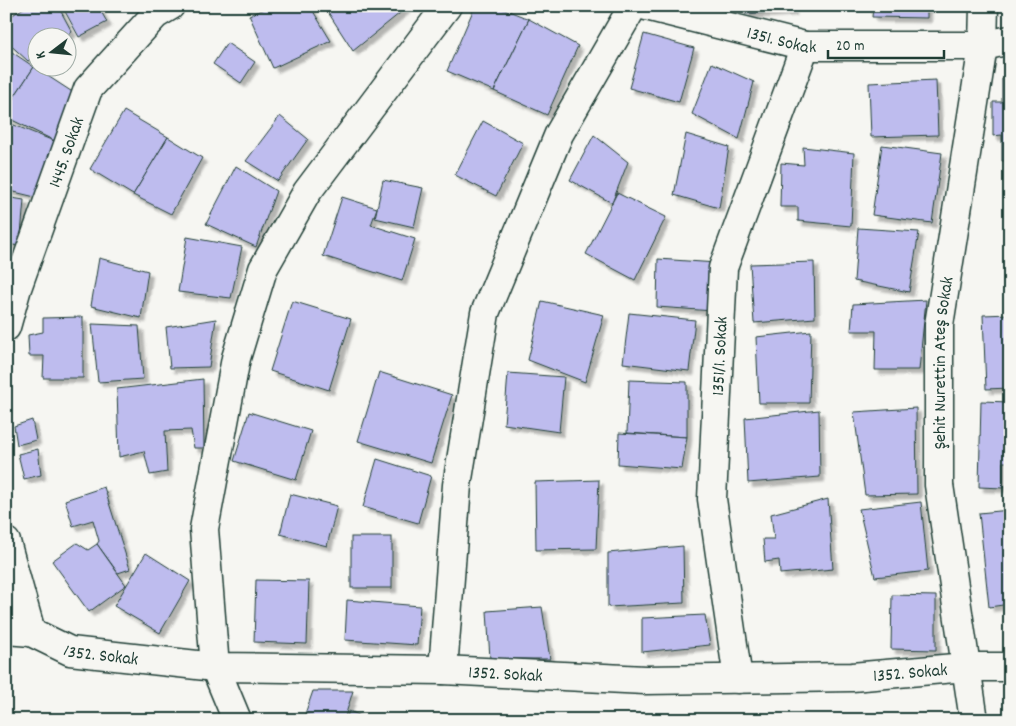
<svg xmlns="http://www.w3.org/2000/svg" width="1016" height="726" font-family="Dekko,sans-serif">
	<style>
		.building { fill: #bebcee; stroke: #1f3d34; filter: url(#shadow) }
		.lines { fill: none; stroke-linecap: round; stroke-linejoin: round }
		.minor-casing { stroke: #1f3d34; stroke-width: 31 }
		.minor { stroke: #f6f6f2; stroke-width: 28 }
		.labels { text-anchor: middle; stroke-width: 4.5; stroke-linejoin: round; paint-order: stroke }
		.street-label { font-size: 18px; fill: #1f3d34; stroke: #f6f6f2 }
	</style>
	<defs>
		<filter id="shadow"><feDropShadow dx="4.5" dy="4.5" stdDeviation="1" flood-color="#0004"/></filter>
	</defs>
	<rect width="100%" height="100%" fill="#f6f6f2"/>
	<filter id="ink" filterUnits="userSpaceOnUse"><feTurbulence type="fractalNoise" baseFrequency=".02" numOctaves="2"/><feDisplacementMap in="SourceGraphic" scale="10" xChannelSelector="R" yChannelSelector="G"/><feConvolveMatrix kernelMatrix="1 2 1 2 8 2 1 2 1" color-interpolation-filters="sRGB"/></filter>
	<g filter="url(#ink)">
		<g class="building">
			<path d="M27,6H58L72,32L64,38H38V55L28,61L6,41V19Z"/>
			<path d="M62,6H98L107,22L79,37Z"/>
			<path d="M271,6H310L331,41L273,68L249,15Z"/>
			<path d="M330,6H404L405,9L353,51L326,9Z"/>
			<path d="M475,6H496L529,19L494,91L447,71Z"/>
			<path d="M744,6H792V11L745,14Z"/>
			<path d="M873,6H927V18L872,17Z"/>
			<path d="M529,19L578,46L547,115L494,91Z"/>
			<path d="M644,34L694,48L679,102L629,88Z"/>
			<path d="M227,43L255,62L241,83L213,64Z"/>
			<path d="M6,48L34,67L6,109Z"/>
			<path d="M712,63L754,82L739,139L692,114Z"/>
			<path d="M34,67L77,95L59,143L6,117V109Z"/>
			<path d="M1002,79H1010V161H1002V135L993,136V102H1002Z"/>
			<path d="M936,80L938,135L871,137L869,83Z"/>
			<path d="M124,111L168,137L133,195L90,169Z"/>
			<path d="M280,116L308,139L278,181L246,161Z"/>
			<path d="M483,121L523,143L496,196L455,175Z"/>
			<path d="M9,123L59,143L35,197L6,190V133Z"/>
			<path d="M686,134L729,147L719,208L674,195Z"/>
			<path d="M594,135L628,162L612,203L570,180Z"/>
			<path d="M168,137L202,158L171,214L133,195Z"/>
			<path d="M882,145L942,153L932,223L872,215Z"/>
			<path d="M803,147L854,153L851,226L798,221V207H780L781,163L804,165Z"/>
			<path d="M236,166L276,191L256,247L206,224Z"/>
			<path d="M383,180L423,188L414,227L375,218Z"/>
			<path d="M617,193L666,217L635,280L586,254Z"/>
			<path d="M6,197L24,200L20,246L6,244Z"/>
			<path d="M342,197L377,208L371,225L415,239L402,281L323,256Z"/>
			<path d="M858,228L919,232L909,292L854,281Z"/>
			<path d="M187,237L242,247L231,298L178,292Z"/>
			<path d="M99,258L148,271L141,318L91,306Z"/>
			<path d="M658,259L717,263L713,311L657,307Z"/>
			<path d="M814,262L815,318L754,323L750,264Z"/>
			<path d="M926,300L919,370H875L876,331H851L853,304Z"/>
			<path d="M292,301L351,319L329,390L270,371Z"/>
			<path d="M542,301L604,315L585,382L528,360Z"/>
			<path d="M629,313L695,320L689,371L623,363Z"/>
			<path d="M1010,314V388L986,389L983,315Z"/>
			<path d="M83,317V378H43L44,356H29L28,335L43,332V318Z"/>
			<path d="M216,319L209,367L170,368L166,327Z"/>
			<path d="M92,324L139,326L143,379L98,382Z"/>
			<path d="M811,331L809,403H759L756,337Z"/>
			<path d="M379,372L452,395L431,463L358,441Z"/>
			<path d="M508,373L564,377L559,432L504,424Z"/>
			<path d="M203,379L204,448H194L191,430L165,431L167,472L150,475L144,451L119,457L117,389Z"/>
			<path d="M629,380L687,382V437L627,433Z"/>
			<path d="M981,401L1010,402V462H1003V488L979,487Z"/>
			<path d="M916,408L917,494L865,495L854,412Z"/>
			<path d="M819,410L820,477L748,483L745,418Z"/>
			<path d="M249,412L311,431L296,480L234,461Z"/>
			<path d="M32,420L36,440L17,445L14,426Z"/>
			<path d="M619,433L687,437L682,469L618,464Z"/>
			<path d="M38,449L41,475L24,479L18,454Z"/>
			<path d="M377,459L431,476L418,523L363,507Z"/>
			<path d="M599,480L596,549L536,550L535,482Z"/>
			<path d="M104,487L130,569L118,573L97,544L99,541L93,520L73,526L65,500Z"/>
			<path d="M290,494L337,506L327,546L280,534Z"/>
			<path d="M828,499L833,569L780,574L779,560L765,562L763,539H774L771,514Z"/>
			<path d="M921,502L928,571L875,577L859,509Z"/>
			<path d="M1010,510V604L989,607L979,513Z"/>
			<rect x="351" y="537" width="41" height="51"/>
			<path d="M77,543L88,550L97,544L126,585L89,612L52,561Z"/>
			<path d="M683,546L684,603L608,607V553Z"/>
			<path d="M146,553L190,581L160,633L114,606Z"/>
			<path d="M256,580L309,581L307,644L254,642Z"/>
			<path d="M892,595L936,596V650L891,649Z"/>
			<path d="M347,600L420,606L417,645L345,640Z"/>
			<path d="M542,607L550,659H490L487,611Z"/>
			<path d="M705,615L710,645L642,652V618Z"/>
			<path d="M313,691H353L344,720H321L305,714Z"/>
			<path d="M349,711L371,720H346Z"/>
		</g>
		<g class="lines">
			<defs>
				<g id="minor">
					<path id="s1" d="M646,6L805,46H983L1010,40"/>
					<path id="s2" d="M6,327L17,288L88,89L155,15L170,6"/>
					<path d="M6,542L31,632"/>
					<path id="s3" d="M6,630L31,632L70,651L215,667L443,670L645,680L852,677L966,667H1010"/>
					<path d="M443,670L457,485L485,313L559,134L633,6"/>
					<path id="s4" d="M738,679L712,499L723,268L805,46"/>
					<path d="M237,720L215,667L204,529L236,358L263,269L307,192L447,6"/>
					<path id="s5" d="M974,720L939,485V325L983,46L984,6"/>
				</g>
			</defs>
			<use href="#minor" class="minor-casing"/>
			<use href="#minor" class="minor"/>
		</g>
	</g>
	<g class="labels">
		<g class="street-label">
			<text dy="6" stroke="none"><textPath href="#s1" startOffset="140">1351. Sokak</textPath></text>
			<text dy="6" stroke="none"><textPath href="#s2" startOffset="185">1445. Sokak</textPath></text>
			<text dy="6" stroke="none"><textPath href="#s4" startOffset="325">1351/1. Sokak</textPath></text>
			<text dy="6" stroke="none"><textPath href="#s5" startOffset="360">Şehit Nurettin Ateş Sokak</textPath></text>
			<text dy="6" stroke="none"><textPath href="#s3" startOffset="100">1352. Sokak</textPath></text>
			<text dy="6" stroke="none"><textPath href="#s3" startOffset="910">1352. Sokak</textPath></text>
			<text dy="6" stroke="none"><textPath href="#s3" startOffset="505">1352. Sokak</textPath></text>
		</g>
	</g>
	<rect width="1016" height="726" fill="none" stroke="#f6f6f2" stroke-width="25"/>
	<rect x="12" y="12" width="991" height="701" fill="none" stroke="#1f3d34" stroke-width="2" filter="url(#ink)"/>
	<g transform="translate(52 52) rotate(254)"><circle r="24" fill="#f6f6f2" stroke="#a0aca6"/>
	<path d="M0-4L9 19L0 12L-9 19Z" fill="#1f3d34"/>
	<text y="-8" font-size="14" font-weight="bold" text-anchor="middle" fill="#1f3d34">K</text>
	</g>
	<path d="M828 50v8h116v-8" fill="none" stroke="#1f3d34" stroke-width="2.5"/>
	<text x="836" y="50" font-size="15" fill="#1f3d34" stroke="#f6f6f2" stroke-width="4" paint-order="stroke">20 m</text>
</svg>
